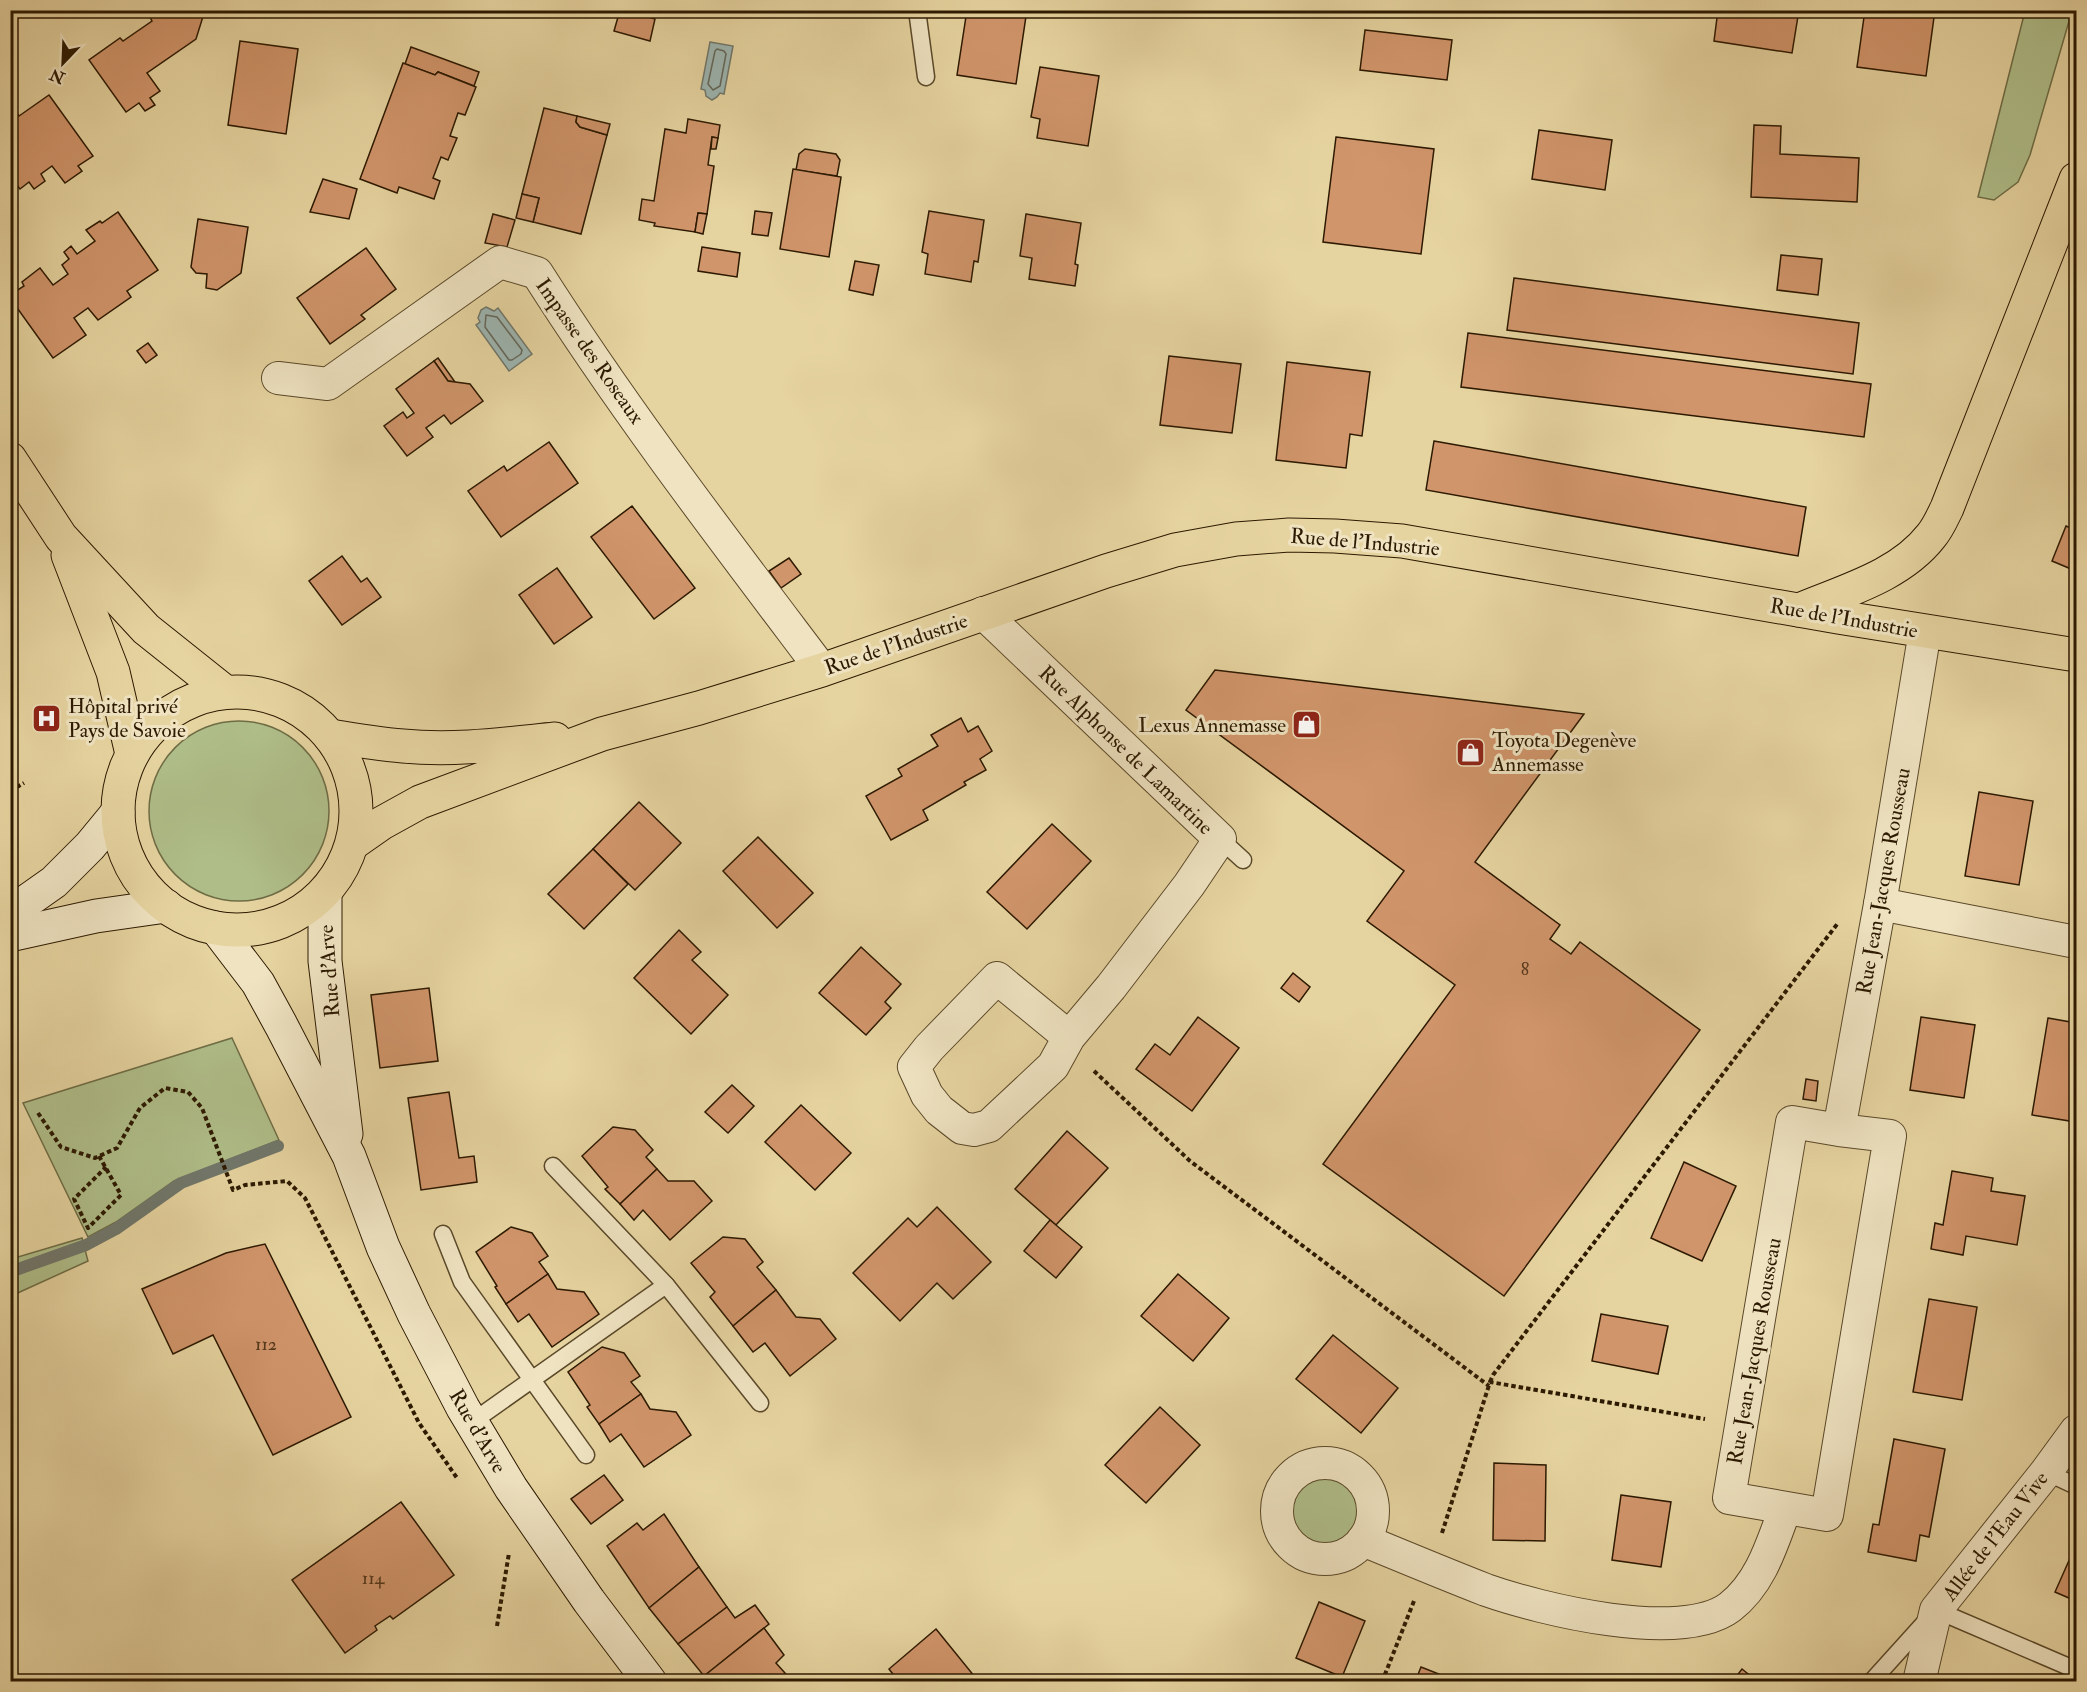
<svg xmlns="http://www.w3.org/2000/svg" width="2087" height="1692" font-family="'IM FELL Double Pica',serif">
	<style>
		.green { fill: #afbe89; stroke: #6e6c45; stroke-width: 1.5 }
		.water { fill: #9db5b1; stroke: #70776b; stroke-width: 1.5 }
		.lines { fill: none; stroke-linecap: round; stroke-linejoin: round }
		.shore { stroke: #646759; stroke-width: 1.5 }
		.stream { stroke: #70776b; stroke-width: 12 }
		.building { fill: #d1956b; stroke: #2c1901; stroke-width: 1.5 }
		.service-casing { stroke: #5a4829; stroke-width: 19 }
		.minor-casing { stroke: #5a4829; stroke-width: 34 }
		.secondary-casing { stroke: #2c1901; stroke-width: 35 }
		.primary-casing { stroke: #2c1901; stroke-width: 35 }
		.motorway-casing { stroke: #2c1901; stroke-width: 35 }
		.path { stroke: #2c1901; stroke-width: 4; stroke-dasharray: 4.5 3; stroke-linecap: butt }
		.service { stroke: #efe3c1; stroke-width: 16 }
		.minor { stroke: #efe3c1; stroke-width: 32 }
		.secondary { stroke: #efe3c1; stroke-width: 33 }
		.primary { stroke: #e6d4a0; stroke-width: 33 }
		.motorway { stroke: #e6d4a0; stroke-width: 33 }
		.labels { text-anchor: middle; stroke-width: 6; stroke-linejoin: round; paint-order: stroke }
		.number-label { font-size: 18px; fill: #55381c }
		.street-label { font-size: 21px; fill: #2c1901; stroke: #efe3c1 }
		.poi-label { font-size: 21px; fill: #2c1901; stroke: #efe3c1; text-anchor: start }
	</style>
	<rect width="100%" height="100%" fill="#e6d4a0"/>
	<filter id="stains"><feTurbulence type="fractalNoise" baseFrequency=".00333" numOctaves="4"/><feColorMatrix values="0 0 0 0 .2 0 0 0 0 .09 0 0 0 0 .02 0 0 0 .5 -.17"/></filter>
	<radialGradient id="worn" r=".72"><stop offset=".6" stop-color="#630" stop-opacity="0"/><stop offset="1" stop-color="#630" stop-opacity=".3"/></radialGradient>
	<g class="green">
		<path d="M2025,11H2072L2030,155L2018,182L1994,200L1978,197Z"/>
		<circle cx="239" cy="811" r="90"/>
		<path d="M232,1038L279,1140L174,1181L116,1222L88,1237L23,1103Z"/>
		<path d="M82,1238L88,1261L11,1296V1259Z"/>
		<circle cx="1325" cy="1511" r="36"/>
	</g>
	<g class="water">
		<path d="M710,42L733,46L724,94L720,93L717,97L712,100L706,96L705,90L701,89Z"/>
		<path d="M486,307L494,311L498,308L532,354L509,371L476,325L480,322L478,318L481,310Z"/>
	</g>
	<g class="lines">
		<g class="shore">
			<path d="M717,49L724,51L726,54L720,86L713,90L708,84L715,51Z"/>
			<path d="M486,315L497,317L522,350L521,354L512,360H509L485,327Z"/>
		</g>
		<path class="stream" d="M10,1272L86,1245L116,1229L181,1183L278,1146"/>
	</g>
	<g class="building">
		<path d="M146,10H205L196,39L147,73L160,91L150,98L155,105L145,111L139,103L126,112L89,60L120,38L123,41L152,21Z"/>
		<path d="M620,10H626L655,19L650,41L614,31Z"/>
		<path d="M967,10H989L1026,16L1016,84L957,75Z"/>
		<path d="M1718,10H1799L1792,53L1714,41Z"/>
		<path d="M1865,10H1935L1926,76L1857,67Z"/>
		<path d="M1365,30L1452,40L1447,80L1360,70Z"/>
		<path d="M240,41L298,49L286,134L228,125Z"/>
		<path d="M411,47L479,72L474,86L438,72L435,75L405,64Z"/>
		<path d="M403,63L435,75L438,72L476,87L465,115L458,113L450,136L457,138L448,160L441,157L433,178L440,181L434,199L399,187L397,193L360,179Z"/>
		<path d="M1040,67L1099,76L1088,146L1037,138L1040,119L1031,117Z"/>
		<path d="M49,95L93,156L78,166L82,171L65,183L52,166L41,174L45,181L34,189L29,182L20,189L13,180L10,182V117L17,113L19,116Z"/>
		<path d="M544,108L577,116L576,122L580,127L607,135L581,234L533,222L539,198L522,194Z"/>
		<path d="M577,116L610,124L607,135L580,127L576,122Z"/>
		<path d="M688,119L720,125L718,138L712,137L708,165L714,166L707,214L698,213L695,232L654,226L655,223L639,220L642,199L654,201L665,129L686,133Z"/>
		<path d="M1754,125L1781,126L1780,154L1859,158L1857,202L1751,197Z"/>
		<path d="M1539,130L1612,140L1605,190L1532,179Z"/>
		<path d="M712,137L718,138L716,149H711Z"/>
		<path d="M1336,137L1434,149L1421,254L1323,242Z"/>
		<path d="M805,149L836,154L840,160L837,176L796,170L799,154Z"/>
		<path d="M793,169L841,177L829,257L780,249Z"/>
		<path d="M323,179L357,189L349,219L310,212Z"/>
		<path d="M522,194L539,198L533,222L516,218Z"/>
		<path d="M755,211L772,213L768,236L752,234Z"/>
		<path d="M929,211L984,220L978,262L974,261L971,282L925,274L928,254L922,252Z"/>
		<path d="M118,212L158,270L127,291L131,297L98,320L88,308L74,318L86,335L53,358L10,298V295L24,286L22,282L40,268L53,285L68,274L62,265L69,259L64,252L71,246L77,254L95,241L86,230L100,221L102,223Z"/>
		<path d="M698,213L707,214L703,234L695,232Z"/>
		<path d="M493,214L515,220L507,247L485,243Z"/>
		<path d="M1026,214L1081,223L1075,264L1078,265L1075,286L1029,279L1032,258L1020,256Z"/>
		<path d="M198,219L248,227L241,273L217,290L206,288L207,274L196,273L191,267Z"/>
		<path d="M702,247L740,253L737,277L698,271Z"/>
		<path d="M366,248L396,289L361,315L365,319L330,344L297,298Z"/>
		<path d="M1781,255L1822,259L1818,295L1777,290Z"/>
		<path d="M855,261L879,265L873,295L849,290Z"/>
		<path d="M1514,278L1859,323L1853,374L1507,330Z"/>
		<path d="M1468,333L1871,384L1864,437L1461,387Z"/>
		<path d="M148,343L157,355L146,363L137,351Z"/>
		<path d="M1169,356L1241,364L1232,433L1160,425Z"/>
		<path d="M438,358L455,382L448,381L434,361Z"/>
		<path d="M434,361L448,381L470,384L483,401L451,424L444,415L426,428L433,437L407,456L384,426L403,412L407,418L414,413L396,389Z"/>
		<path d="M1287,362L1370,372L1362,436L1350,434L1346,468L1276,460Z"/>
		<path d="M1434,441L1806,507L1798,556L1426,490Z"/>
		<path d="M549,442L578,483L501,537L468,491L504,466L507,471Z"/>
		<path d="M632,506L695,588L654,619L591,537Z"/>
		<path d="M2066,526L2076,530V571L2052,561Z"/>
		<path d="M342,556L361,582L367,578L381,597L342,625L309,581Z"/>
		<path d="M789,558L801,574L781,588L769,571Z"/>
		<path d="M557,568L592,617L554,644L519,595Z"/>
		<path d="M1215,670L1584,714L1475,862L1560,925L1550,939L1571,954L1580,942L1700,1030L1504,1296L1323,1164L1455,985L1367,921L1404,871L1186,710Z"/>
		<path d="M961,718L968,732L978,726L992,751L980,759L986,770L964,782L966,785L923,810L928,820L891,840L866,796L902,776L898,769L938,746L931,735Z"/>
		<path d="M1979,792L2033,801L2019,885L1965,876Z"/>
		<path d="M639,802L681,843L635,890L593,849Z"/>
		<path d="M1052,824L1091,861L1027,929L987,892Z"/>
		<path d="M758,837L813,893L777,928L723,871Z"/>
		<path d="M593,849L628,884L584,929L548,894Z"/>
		<path d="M679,930L701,952L692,960L728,995L691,1034L634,978Z"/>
		<path d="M861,947L901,984L885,1002L891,1008L866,1035L819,993Z"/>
		<path d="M1293,973L1310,987L1299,1002L1281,988Z"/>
		<path d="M429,988L438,1061L380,1068L371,995Z"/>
		<path d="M1198,1017L1239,1048L1192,1111L1136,1069L1155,1044L1170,1055Z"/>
		<path d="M1921,1017L1975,1025L1964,1098L1910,1090Z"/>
		<path d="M2048,1018L2076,1023V1122L2032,1115Z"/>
		<path d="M1806,1079L1818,1081L1816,1101L1803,1099Z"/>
		<path d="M732,1085L754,1106L728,1133L705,1112Z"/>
		<path d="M449,1092L459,1158L474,1156L477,1182L421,1190L408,1098Z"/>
		<path d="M801,1105L851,1153L815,1190L765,1142Z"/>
		<path d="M613,1127L635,1130L653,1150L646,1157L657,1169L620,1204L605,1189L608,1187L582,1156Z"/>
		<path d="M1067,1131L1108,1168L1056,1225L1015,1189Z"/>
		<path d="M1684,1162L1736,1186L1702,1261L1651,1238Z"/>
		<path d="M657,1169L668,1181H694L712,1201L670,1240L643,1210L634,1220L620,1204Z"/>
		<path d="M1952,1171L1993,1178L1991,1191L2025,1196L2017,1245L1966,1236L1963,1255L1931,1249L1935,1223L1943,1225Z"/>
		<path d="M937,1207L991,1262L953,1299L937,1283L900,1321L853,1273L908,1218L917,1227Z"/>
		<path d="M1050,1220L1082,1247L1056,1278L1024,1251Z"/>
		<path d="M511,1227L532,1233L548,1256L539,1262L548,1274L506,1304L495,1287L497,1286L476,1252Z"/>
		<path d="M723,1237L745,1239L763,1262L757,1267L776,1290L733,1326L710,1297L715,1292L691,1263Z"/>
		<path d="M265,1244L351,1417L273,1455L213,1335L173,1354L142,1289L226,1253Z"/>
		<path d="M548,1274L557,1289L584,1292L599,1314L552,1347L529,1314L518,1322L506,1304Z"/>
		<path d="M1178,1274L1229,1318L1193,1361L1141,1316Z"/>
		<path d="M776,1290L796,1317L820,1319L836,1339L790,1376L765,1343L753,1352L733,1326Z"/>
		<path d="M1929,1299L1977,1307L1962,1400L1913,1392Z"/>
		<path d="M1601,1314L1668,1326L1658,1374L1592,1361Z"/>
		<path d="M1333,1335L1398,1388L1361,1433L1296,1379Z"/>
		<path d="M602,1347L624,1353L640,1376L631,1382L641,1394L599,1424L587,1407L590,1405L568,1372Z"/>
		<path d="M641,1394L650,1409L676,1412L691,1435L644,1467L621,1434L610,1442L599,1424Z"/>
		<path d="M1160,1407L1200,1445L1146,1503L1105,1465Z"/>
		<path d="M1894,1439L1945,1449L1929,1537L1920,1535L1916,1561L1868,1552L1873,1524L1879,1525Z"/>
		<path d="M1494,1463L1546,1465L1545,1541L1493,1540Z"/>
		<path d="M604,1475L623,1500L591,1524L571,1499Z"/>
		<path d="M1621,1495L1671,1502L1661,1567L1612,1560Z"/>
		<path d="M401,1502L454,1575L393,1619L390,1616L375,1626L377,1630L345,1653L292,1580Z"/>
		<path d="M664,1514L699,1567L649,1608L607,1546L637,1523L643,1530Z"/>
		<path d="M2075,1547H2076V1601L2055,1592Z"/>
		<path d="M699,1567L727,1607L678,1644L649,1608Z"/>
		<path d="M1319,1602L1365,1621L1342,1677L1296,1658Z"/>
		<path d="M755,1605L769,1624L704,1676L678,1644L727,1607L735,1618Z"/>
		<path d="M764,1628L784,1655L776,1663L793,1682H709L704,1676Z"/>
		<path d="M936,1629L979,1682H899L889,1669Z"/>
		<path d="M1421,1667L1454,1680V1682H1415Z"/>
		<path d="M1742,1669L1758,1682H1732Z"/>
	</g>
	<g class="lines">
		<defs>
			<g id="service">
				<path d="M917,10L926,77"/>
				<path d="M1220,839L1243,860"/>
				<path d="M553,1166L666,1285"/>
				<path d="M443,1234L462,1282L586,1455"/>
				<path d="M472,1422L666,1285L760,1403"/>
				<path d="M2046,1472L2076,1486"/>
				<path d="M1871,1682L1936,1610L2076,1670"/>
			</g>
			<g id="minor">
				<path d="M278,378L328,384L500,262L537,273C624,410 724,540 822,670"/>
				<path d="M983,613L1220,839L1189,885L1111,987L1069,1037L1053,1066L989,1126L974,1130L962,1128L939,1110L927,1095L914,1067L929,1048L997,978L1069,1037"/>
				<path d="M1880,904L2076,942"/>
				<path d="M1839,1130L1890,1136L1827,1515L1729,1498L1792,1122L1839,1130L1880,904L1925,631"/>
				<circle cx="1325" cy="1511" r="48"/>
				<path d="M1363,1540C1404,1557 1445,1574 1486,1590C1540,1609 1681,1644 1730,1607C1761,1583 1772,1544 1785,1509"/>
				<path d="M1919,1682L1936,1610L2046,1472L2076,1431"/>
			</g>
			<g id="secondary">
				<path d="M325,892V961L346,1134"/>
				<path d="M10,913L54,882L90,846L118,812"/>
				<path d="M216,928L258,983L281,1025L349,1156L383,1247L414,1314L463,1408L511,1488L589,1601L650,1682"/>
				<path d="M10,935L96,916L166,906"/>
			</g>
			<g id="primary">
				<path d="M10,459L61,537L146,629L225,692"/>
				<path d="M68,555L113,672L132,754"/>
				<circle cx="237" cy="811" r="119"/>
				<path d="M330,736C354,740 379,744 403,746C454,751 505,744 555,739"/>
				<path d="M352,844L382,823L420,802L602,734L699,708L822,670L1106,571L1175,550L1236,539L1289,535L1335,536L1402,541L1838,617L2076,655"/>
			</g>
			<path id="motorway" d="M1799,610C1844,591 1900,576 1931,536C1938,528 1942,518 1947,508L2076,179"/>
		</defs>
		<use href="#service" class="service-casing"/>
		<use href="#minor" class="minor-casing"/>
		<use href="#secondary" class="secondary-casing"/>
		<use href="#primary" class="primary-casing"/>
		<use href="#motorway" class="motorway-casing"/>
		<g class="path">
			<path d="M10,791L24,783"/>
			<path d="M1094,1071L1190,1161L1489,1386"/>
			<path d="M38,1113L61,1147L95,1158L117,1148L140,1108L165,1088L188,1092L202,1108L233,1190L245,1185L287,1181L305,1198L419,1423L457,1478"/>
			<path d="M99,1156L121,1195L88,1228L74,1199L106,1167"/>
			<path d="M1490,1382L1493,1375L1838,923"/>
			<path d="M1442,1533L1490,1382L1705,1419"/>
			<path d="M497,1626L509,1553"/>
			<path d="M1382,1682L1414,1601"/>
		</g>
		<use href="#service" class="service"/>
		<use href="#minor" class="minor"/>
		<use href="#secondary" class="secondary"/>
		<use href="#primary" class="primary"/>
		<use href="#motorway" class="motorway"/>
	</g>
	<defs>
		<symbol id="hospital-square" viewBox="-11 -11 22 22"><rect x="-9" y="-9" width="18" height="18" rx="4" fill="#8f2418" stroke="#efe3c1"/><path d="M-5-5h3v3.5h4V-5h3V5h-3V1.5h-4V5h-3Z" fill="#fff"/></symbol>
		<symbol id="shop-square" viewBox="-11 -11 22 22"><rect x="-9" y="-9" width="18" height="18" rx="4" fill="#8f2418" stroke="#efe3c1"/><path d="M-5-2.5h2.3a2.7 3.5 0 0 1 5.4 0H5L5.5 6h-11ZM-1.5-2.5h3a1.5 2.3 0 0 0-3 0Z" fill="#fff"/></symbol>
	</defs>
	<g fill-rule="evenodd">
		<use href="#hospital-square" x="30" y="702" width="33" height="33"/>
		<use href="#shop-square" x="1290" y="708" width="33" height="33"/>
		<use href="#shop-square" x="1454" y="736" width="33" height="33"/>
	</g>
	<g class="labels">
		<g class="number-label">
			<text x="1525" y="975">8</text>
			<text x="266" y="1350">112</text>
			<text x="373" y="1584">114</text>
		</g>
		<g class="street-label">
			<text transform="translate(590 351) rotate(55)" y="7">Impasse des Roseaux</text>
			<text transform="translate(1365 542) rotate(5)" y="7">Rue de l'Industrie</text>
			<text transform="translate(1844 618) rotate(10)" y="7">Rue de l'Industrie</text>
			<text transform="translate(896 644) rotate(-19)" y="7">Rue de l'Industrie</text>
			<text transform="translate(1126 750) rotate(44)" y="7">Rue Alphonse de Lamartine</text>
			<text transform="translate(1883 881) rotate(-80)" y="7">Rue Jean-Jacques Rousseau</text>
			<text transform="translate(329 971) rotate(-94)" y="7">Rue d'Arve</text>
			<text transform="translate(1754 1351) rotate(-80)" y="7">Rue Jean-Jacques Rousseau</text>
			<text transform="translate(478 1431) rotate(60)" y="7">Rue d'Arve</text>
			<text transform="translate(1995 1536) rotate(-52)" y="7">Allée de l'Eau Vive</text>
		</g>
		<g class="poi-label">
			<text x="68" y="713">Hôpital privé<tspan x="68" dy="24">Pays de Savoie</tspan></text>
			<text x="1286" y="732" text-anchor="end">Lexus Annemasse</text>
			<text x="1492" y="747">Toyota Degenève<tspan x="1492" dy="24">Annemasse</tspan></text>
		</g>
	</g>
	<rect width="2087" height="1692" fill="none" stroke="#e6d4a0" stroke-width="36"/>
	<rect x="12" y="12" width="2063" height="1668" fill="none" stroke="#2c1901" stroke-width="3"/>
	<rect x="18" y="18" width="2051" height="1656" fill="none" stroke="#2c1901" stroke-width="1.5"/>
	<g transform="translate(63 63) rotate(203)" stroke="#efe3c1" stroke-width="4.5" paint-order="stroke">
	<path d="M0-4.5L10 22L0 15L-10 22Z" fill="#2c1901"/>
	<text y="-9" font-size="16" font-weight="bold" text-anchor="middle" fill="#2c1901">N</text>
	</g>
	<rect width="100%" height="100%" filter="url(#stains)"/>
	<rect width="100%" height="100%" fill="url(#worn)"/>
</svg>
